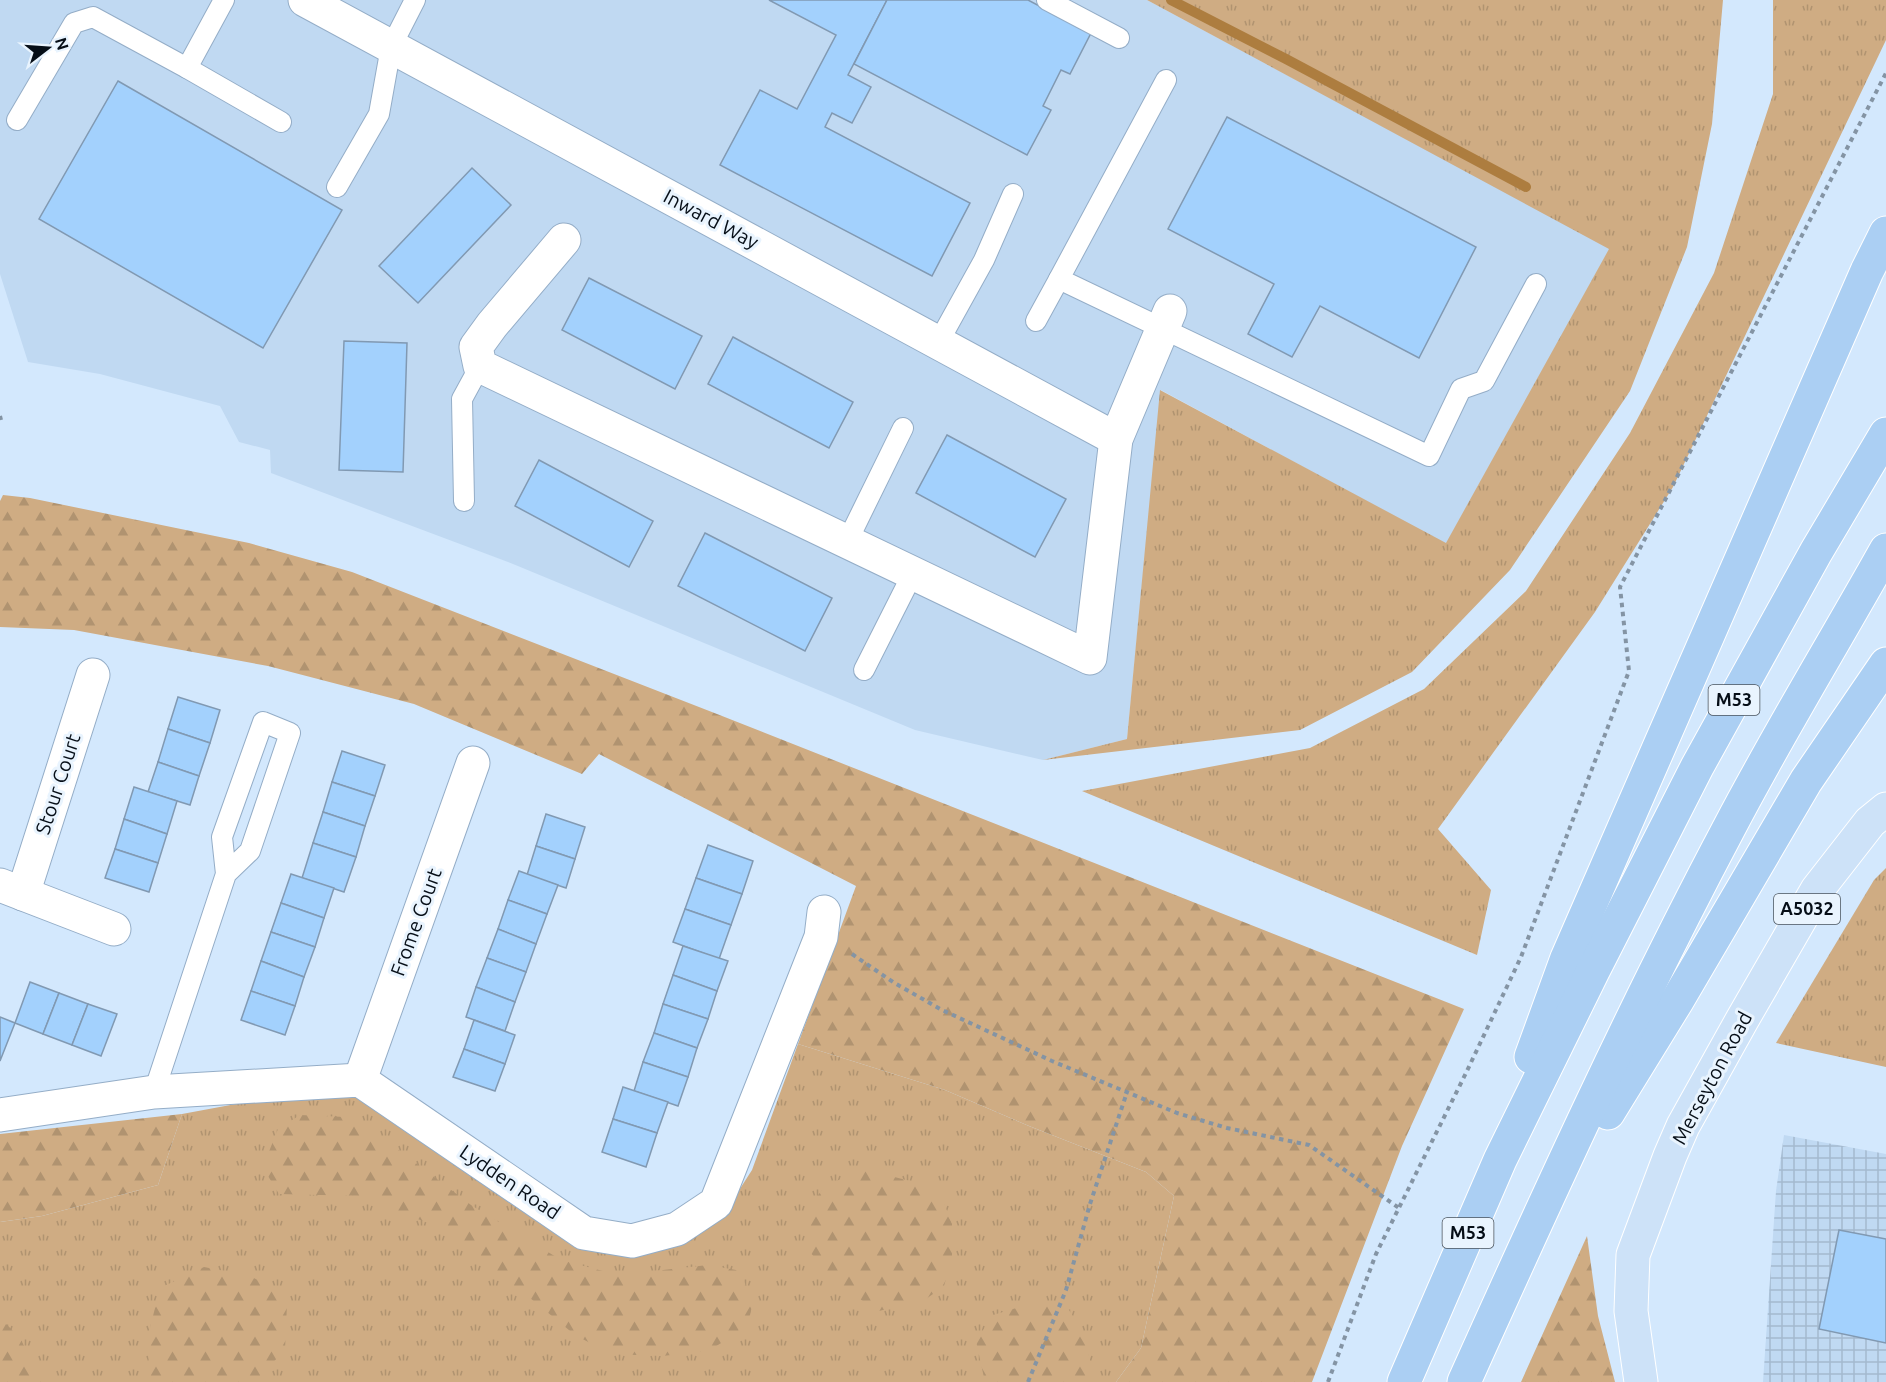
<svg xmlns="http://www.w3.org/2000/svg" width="1886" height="1382" font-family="Ubuntu,sans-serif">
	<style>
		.built { fill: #c0d9f2 }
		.industrial { fill: url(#industrial-grid) }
		.grass { fill: url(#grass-tufts) }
		.forest { fill: url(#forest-firs) }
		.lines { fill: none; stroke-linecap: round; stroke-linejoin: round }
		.stream { stroke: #ad7d3f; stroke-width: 10 }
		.building { fill: #a3d1fd; stroke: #8199b2; stroke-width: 1.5 }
		.service-casing { stroke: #94adc7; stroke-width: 22 }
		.minor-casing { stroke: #94adc7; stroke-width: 35 }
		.primary-casing { stroke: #fff; stroke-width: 35 }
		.motorway-casing { stroke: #fff; stroke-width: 35 }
		.path { stroke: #8494a4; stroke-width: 4; stroke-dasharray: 4.5 4.5; stroke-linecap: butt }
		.service { stroke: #fff; stroke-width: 20 }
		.minor { stroke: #fff; stroke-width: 33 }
		.primary { stroke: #cde2f8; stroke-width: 33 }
		.motorway { stroke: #abcff3; stroke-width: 33 }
		.labels { text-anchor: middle; stroke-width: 6; stroke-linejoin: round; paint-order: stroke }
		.shield { fill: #e9f4fe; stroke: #4a535c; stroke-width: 1.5 }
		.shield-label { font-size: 18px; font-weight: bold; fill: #060e17 }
		.street-label { font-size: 20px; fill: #060e17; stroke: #e9f4fe }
	</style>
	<defs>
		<pattern id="industrial-grid" width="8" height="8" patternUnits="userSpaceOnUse" patternTransform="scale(1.5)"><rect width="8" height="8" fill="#c0d9f2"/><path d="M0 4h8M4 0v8" fill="none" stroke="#a4b9cf"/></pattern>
		<pattern id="grass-tufts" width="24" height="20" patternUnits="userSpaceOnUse" patternTransform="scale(1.5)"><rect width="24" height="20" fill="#cfac83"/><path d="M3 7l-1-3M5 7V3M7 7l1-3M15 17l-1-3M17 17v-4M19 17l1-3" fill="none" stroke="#b09370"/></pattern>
		<pattern id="forest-firs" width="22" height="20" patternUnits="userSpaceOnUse" patternTransform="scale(1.5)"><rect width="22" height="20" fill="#cfac83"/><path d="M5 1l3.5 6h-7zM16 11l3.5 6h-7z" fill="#b09370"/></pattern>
	</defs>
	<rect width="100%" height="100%" fill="#d3e8fd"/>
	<path class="built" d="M0,0H1147L1610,248L1446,544L1161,390L1127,739L1043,760L915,730L513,564L271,473L270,450L239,442L220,406L100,374L28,362L0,274Z"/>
	<path class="industrial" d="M1784,1135L1886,1154V1382H1763L1776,1191Z"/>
	<g class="grass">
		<path d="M1147,0H1723L1712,124L1687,247L1630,391L1510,570L1412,672L1300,730L1043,760L1127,739L1160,390L1446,543L1609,249Z"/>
		<path d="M1773,0H1886V40L1673,487L1595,612L1438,829L1491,890L1477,955L1082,791L1310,748L1424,689L1526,591L1630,433L1714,273L1773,94Z"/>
		<path d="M1886,868V1067L1776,1043L1874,880Z"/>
		<path d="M798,1044L945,1090L1029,1126L1146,1172L1174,1196L1141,1348L1116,1382H0V1222L42,1216L158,1185L182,1114L316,1089L360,1093L581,1244L727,1209L752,1170Z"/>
	</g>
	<g class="forest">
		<path d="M3,495L30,498L249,543L352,572L717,714L1464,1009L1402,1146L1312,1382H1116L1141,1348L1174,1196L1146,1172L1029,1126L945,1090L798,1044L856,886L599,754L582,774L414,704L268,666L74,630L0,627V501Z"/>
		<path d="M182,1114L158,1185L42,1216L0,1222V1134Z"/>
		<path d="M300,1115L346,1117L392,1145L471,1205L561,1260L618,1275L708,1265L736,1270L754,1297L750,1315L736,1334L708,1351L662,1356L611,1354L575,1335L524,1293L428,1223L359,1196L279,1194L268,1176L266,1159L278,1129Z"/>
		<path d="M864,1169L925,1185L944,1203L952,1224V1257L944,1286L926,1299L879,1311L842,1288L808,1250L803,1215L825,1186Z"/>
		<path d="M1587,1236L1598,1316L1615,1382H1521Z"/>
		<path d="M204,1267L249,1276L272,1286L287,1303L285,1350L254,1382H157L149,1374L148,1336L160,1288Z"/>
		<path d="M1066,1305L1084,1335L1092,1369L1086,1382H985L976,1341L993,1315L1023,1306Z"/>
		<path d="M0,1319C24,1338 29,1355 42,1382H0Z"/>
	</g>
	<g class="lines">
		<path class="stream" d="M1171,0L1286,59L1526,187"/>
	</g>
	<g class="building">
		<path d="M769,0H887L848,75L871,87L852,123L832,113L825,127L970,203L932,276L720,165L760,90L797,109L836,35Z"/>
		<path d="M887,0H1028L1091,33L1070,74L1061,70L1043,106L1051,110L1027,155L854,64Z"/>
		<path d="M118,81L342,210L263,348L39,219Z"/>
		<path d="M1227,117L1476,247L1419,358L1320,306L1292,357L1248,334L1274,284L1168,229Z"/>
		<path d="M472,168L511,205L418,303L379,266Z"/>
		<path d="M589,278L702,336L675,389L562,330Z"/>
		<path d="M733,337L853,402L829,448L708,384Z"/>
		<path d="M344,341L407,343L403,472L339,470Z"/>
		<path d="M947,435L1066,499L1035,557L916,493Z"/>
		<path d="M539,460L653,521L629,567L515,506Z"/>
		<path d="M705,533L832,598L805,651L678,586Z"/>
		<path d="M178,697L220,710L210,743L168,729Z"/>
		<path d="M168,729L210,743L199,776L158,762Z"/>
		<path d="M342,751L385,765L375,796L332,782Z"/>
		<path d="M158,762L199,776L190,805L148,792Z"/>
		<path d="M332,782L375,796L365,826L323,812Z"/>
		<path d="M134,787L177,801L167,834L124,819Z"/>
		<path d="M323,812L365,826L356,857L313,843Z"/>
		<path d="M546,814L585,827L575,859L536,846Z"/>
		<path d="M124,819L167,834L158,863L115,849Z"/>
		<path d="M313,843L356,857L344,892L302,878Z"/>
		<path d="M708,845L753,861L742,894L696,878Z"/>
		<path d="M536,846L575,859L566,888L527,875Z"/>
		<path d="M115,849L158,863L149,892L105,878Z"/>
		<path d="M519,871L558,885L547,914L508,900Z"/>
		<path d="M291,874L334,888L324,918L281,903Z"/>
		<path d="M696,878L742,894L731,925L685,909Z"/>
		<path d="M508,900L547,914L536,944L498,929Z"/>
		<path d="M281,903L324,918L315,947L271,932Z"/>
		<path d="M685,909L731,925L719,959L673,942Z"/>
		<path d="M498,929L536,944L526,972L487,958Z"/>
		<path d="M271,932L315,947L304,977L261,961Z"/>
		<path d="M683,946L728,961L717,991L673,975Z"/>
		<path d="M487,958L526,972L515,1002L476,987Z"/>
		<path d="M261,961L304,977L295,1006L251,991Z"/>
		<path d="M673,975L717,991L708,1019L663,1004Z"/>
		<path d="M30,982L59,993L43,1034L15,1023Z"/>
		<path d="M476,987L515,1002L505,1031L466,1017Z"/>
		<path d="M251,991L295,1006L285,1035L241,1020Z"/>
		<path d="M59,993L88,1004L72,1045L43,1034Z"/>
		<path d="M88,1004L117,1014L101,1056L72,1045Z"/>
		<path d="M663,1004L708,1019L697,1048L654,1033Z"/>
		<path d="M0,1017L15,1023L0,1061Z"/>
		<path d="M474,1020L515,1035L505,1064L464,1049Z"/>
		<path d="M654,1033L697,1048L688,1077L643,1062Z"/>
		<path d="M464,1049L505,1064L495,1091L453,1077Z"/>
		<path d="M643,1062L688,1077L678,1106L634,1091Z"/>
		<path d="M623,1087L668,1102L657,1133L613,1119Z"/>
		<path d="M613,1119L657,1133L646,1167L602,1152Z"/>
		<path d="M1839,1230L1886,1239V1343L1819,1329Z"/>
	</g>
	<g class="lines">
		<defs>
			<g id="service">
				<path d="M1047,0L1119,38"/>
				<path d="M187,68L281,122"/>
				<path d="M1166,80L1059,279L1429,456L1461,389L1484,381L1536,284"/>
				<path d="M17,120L74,23L93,17L187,68L224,0"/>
				<path d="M337,187L379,114L391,47L415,0"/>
				<path d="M1036,321L1059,279"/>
				<path d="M938,343L984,260L1013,194"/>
				<path d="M464,501L462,399L480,366"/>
				<path d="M847,542L903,428"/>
				<path d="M864,670L913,573"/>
				<path d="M154,1092L226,874L222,837L263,722L290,733L250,851L226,874"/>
			</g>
			<g id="minor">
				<path d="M305,0L1116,439"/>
				<path d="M564,240L492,325L476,347L480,366L1090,658L1116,439L1170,311"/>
				<path d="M0,885L114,929"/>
				<path d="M23,894L93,675"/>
				<path d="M360,1080L473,763"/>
				<path d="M0,1115L154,1092L360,1080L584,1233L632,1241L677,1229L716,1203L821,937L824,912"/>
			</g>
			<path id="primary" d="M1641,1382L1631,1311L1633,1255L1670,1156L1683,1126L1742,1020L1817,890L1870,822L1886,809"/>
			<g id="motorway">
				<path d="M1531,1057L1567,958L1867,271L1886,233"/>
				<path d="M1608,1113L1677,1001L1806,781L1886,664"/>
				<path d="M1404,1382L1500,1160L1593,971L1697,767L1816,552L1886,434"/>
				<path d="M1464,1382C1548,1195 1633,1009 1729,828C1778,734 1834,643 1886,550"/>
			</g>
		</defs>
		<use href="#service" class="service-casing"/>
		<use href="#minor" class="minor-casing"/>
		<use href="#primary" class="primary-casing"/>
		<use href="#motorway" class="motorway-casing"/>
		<g class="path">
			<path d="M0,416L1,420"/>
			<path d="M852,954L893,982L940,1009L1052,1061L1177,1113L1227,1128L1309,1145L1399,1208"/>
			<path d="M1028,1382L1066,1290L1090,1204L1127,1092"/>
			<path d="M1328,1382L1376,1254L1466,1073L1521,957L1629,671L1620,587L1886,73"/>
		</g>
		<use href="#service" class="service"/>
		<use href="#minor" class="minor"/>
		<use href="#primary" class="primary"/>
		<use href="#motorway" class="motorway"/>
	</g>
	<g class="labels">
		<g class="shield">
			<rect x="1708.5" y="685" width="51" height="30" rx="4.5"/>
			<rect x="1774" y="894" width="66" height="30" rx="4.5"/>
			<rect x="1442.5" y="1218" width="51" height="30" rx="4.5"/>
		</g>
		<g class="shield-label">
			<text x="1734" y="706">M53</text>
			<text x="1807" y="915">A5032</text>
			<text x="1468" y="1239">M53</text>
		</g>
		<g class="street-label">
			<text transform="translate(711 219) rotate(28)" y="7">Inward Way</text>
			<text transform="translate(58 784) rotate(-72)" y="7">Stour Court</text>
			<text transform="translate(416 922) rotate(-70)" y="7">Frome Court</text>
			<text transform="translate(1712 1078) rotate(-62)" y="7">Merseyton Road</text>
			<text transform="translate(510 1182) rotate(34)" y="7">Lydden Road</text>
		</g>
	</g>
	<g transform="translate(48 48) rotate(73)" stroke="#e9f4fe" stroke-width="4.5" paint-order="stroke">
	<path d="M0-4.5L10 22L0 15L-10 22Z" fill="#060e17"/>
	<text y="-9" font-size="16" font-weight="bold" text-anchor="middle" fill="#060e17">N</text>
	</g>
</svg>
